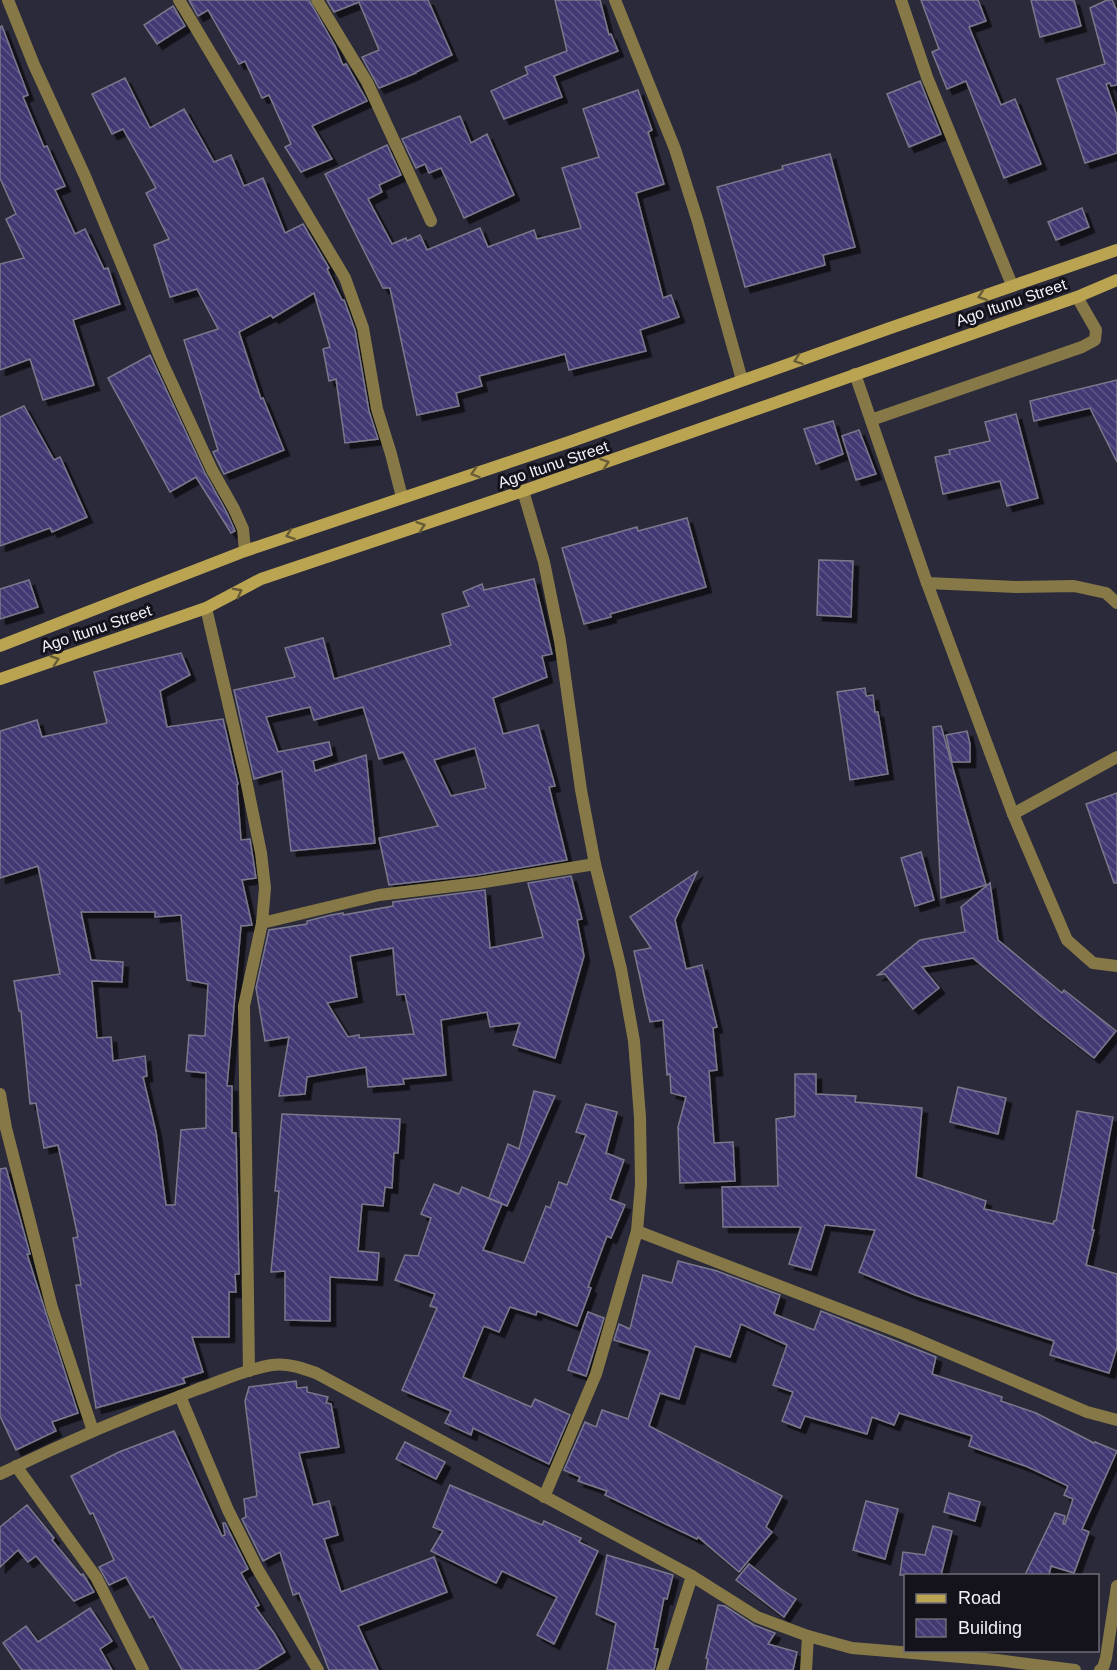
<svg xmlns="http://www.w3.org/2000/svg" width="1117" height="1670" font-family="Arial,sans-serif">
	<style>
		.building { fill: url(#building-back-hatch); stroke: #7a798c; stroke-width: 1.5; fill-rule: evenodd; filter: url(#shadow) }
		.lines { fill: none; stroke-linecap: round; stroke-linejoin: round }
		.lane { stroke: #877947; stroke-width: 12 }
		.street { stroke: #877947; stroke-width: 12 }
		.secondary { stroke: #bba451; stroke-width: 12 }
		.oneway { stroke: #685c36 }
		.labels { text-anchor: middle; stroke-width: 6; stroke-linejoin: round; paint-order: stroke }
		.street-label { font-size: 16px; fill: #f2f1fc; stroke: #14131b }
	</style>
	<defs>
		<pattern id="building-back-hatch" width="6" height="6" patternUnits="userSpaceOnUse" patternTransform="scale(1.5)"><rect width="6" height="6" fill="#433973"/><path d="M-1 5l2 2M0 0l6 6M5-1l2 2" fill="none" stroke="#5f5688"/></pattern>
		<filter id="shadow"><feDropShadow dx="5.5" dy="5.5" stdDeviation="0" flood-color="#0009"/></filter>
	</defs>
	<rect width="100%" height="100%" fill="#2b2a3a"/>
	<g class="building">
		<path d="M189,0H309L335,46L343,65L346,64L367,101L312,126L332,159L301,172L285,147L291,144L269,95L262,98L245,61L239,64L208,10L198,16Z"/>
		<path d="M327,0H428L452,55L416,72V73L379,88L362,57L379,50L359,2L334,12Z"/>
		<path d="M555,0H600L609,35L611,34L618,51L554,76L562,97L504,119L491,91L528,74L525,67L567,51Z"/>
		<path d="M921,0H978L986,21L969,27L1001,105L1015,99L1041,164L1004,178L966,81L947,89L932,52L939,49Z"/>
		<path d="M1031,0H1074L1081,26L1040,37Z"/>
		<path d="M1107,0H1112L1117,11V85L1111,86L1110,83L1106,84L1117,116V153L1085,163L1057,79L1105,64L1090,8Z"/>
		<path d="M173,6L185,26L157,44L144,25Z"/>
		<path d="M2,26L28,95L23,97L44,147L47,146L65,186L55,190L75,234L85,229L104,269L108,268L120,304L73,320L94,385L43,400L30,359L0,370V264L24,258L6,219L16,214L0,178V27Z"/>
		<path d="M125,78L150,128L184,109L214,162L231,155L244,186L263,178L285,233L303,224L329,268L327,269L342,300H344L355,330L369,411L378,439L345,443L336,379L329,381L323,349L330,347L314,293L273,318L271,315L239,332L261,399L263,398L284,450L224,474L213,452L218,450L184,340L218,329L197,289L170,297L154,245L169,239L146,193L156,188L123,129L112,134L92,94Z"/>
		<path d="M920,81L941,134L909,147L887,94Z"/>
		<path d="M638,90L652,130L648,132L664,184L636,193L663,298L671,295L679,317L640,330L646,351L569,370L565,354L479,376L482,386L456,393L459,406L417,415L390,288H383L325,174L387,145L401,175L379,185L382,192L368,199L392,244L406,238L407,241L420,235L427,250L480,228L488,247L534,230L537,239L581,228L562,168L599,157L583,109Z"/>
		<path d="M460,116L471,143L487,134L514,195L464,218L441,168L429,173L425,164L416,168L402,139Z"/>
		<path d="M830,154L855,247L823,255L825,265L745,287L717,187L783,169L782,166Z"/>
		<path d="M1082,208L1089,227L1056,240L1048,222Z"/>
		<path d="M150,355L205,473L227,513L235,531L231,533L196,477L170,492L108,378Z"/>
		<path d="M1117,380V462L1090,408L1034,421L1030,401Z"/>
		<path d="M24,406L54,460L60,457L87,517L52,532L50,528L0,546V417Z"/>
		<path d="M1016,414L1038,498L1007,506L1000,481L943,494L935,457L950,454L949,450L990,441L985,422Z"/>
		<path d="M833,421L843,454L816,464L804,429Z"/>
		<path d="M859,430L876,474L856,480L842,436Z"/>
		<path d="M687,518L706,587L610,614L611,617L584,624L562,548L637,527L638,531Z"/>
		<path d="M819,560L853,561L851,617L817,615Z"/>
		<path d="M534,579L552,654L542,656L547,677L493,698L503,734L538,725L555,786L549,787L567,860L477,875L389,885L379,838L438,826L403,752L379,759L363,707L314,720L310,707L266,717L278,752L329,742L332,755L313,761L315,771L366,755L375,843L291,851L282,771L254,779L234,690L295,677L285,648L323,638L334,679L451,645L442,614L469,606L463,592L482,584L484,590ZM475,748L486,788L451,796L434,760Z"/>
		<path d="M29,580L38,607L0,619V589Z"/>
		<path d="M181,653L190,675L160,691L167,727L223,719L238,784L237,785L241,840L250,839L256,878L242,880L252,925L241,926L227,1086H232V1133H236L239,1274H235L236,1292H229V1337H192L203,1372L183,1378L185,1383L96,1408L76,1285H81L73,1238L78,1237L58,1145L44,1148L36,1103L30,1104L21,1011H19L14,981L60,974L38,866L0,878V731L37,720L42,737L107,723L94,672ZM81,912H155V917L181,915L187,980L208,984L205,1036L189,1035L186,1071L206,1073V1128L181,1130L175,1205H166L156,1132L143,1077L147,1076L145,1056L113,1061L111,1037L97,1038L92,981L122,982L123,962L91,960Z"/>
		<path d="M865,688L866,696L873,695L875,712H878L888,774L850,780L837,692Z"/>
		<path d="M941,726L986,885L941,898L933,727Z"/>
		<path d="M967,731L970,744V762H952L946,735Z"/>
		<path d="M1117,793V883H1114L1086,804Z"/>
		<path d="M921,852L934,900L915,906L901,858Z"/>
		<path d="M697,872L675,920L686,969L702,965L717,1027L713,1028L717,1070L709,1071L714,1143L733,1142L735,1181L680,1183L678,1127L686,1097L671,1093L670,1074L667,1075L663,1020L650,1022L634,951L651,948L630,917Z"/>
		<path d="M571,876L582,919L577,920L584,956L555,1058L513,1045L520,1023L490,1027L487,1012L441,1020L446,1075L403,1079L404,1084L368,1087L366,1067L307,1077L305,1094L279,1096L289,1037L265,1041L256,988L269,930L307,924V921L331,915L343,913V915L393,906V902L485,890L490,948L543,937L528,883ZM393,948L397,995L405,994L414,1034L359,1038V1035L348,1037L327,1003L357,997L350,956Z"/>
		<path d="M990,883L998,940L1062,993L1064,990L1116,1031L1094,1058L1042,1017L973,958L922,967L939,988L913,1009L885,974L878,975L920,940L965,932L961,907Z"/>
		<path d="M795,1074H816V1094L856,1096L855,1102L922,1108L916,1177L986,1201L984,1209L1053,1224L1054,1221H1056L1077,1111L1113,1117L1092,1230H1094L1086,1265L1117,1274V1347L1109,1373L1050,1355L1054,1341L915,1295L859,1272L875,1230L825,1225L811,1270L789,1264L801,1227H723L722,1187L778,1186L776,1119L795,1116Z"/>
		<path d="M958,1087L1006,1098L998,1134L950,1122Z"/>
		<path d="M534,1091L555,1096L507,1206L489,1198L508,1144L519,1149Z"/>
		<path d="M586,1104L617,1112L606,1153L624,1160L610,1199L625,1205L611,1238L607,1236L588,1287L591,1288L577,1326L537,1311L536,1315L510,1307L499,1332L484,1326L463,1377L531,1407L535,1399L570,1415L549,1464L473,1428L471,1435L445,1423L451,1411L402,1390L437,1308L430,1306L435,1294L395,1280L405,1255L418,1256L431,1218L421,1214L434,1184L459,1194L462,1187L502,1204L483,1250L524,1263L546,1206L550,1208L559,1182L567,1185L586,1135L576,1132Z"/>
		<path d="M282,1114L400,1119L398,1153H394L392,1188L385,1187L383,1206L362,1204L358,1251L379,1253L377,1280L330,1277V1321L285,1320V1271L271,1272L279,1191H275Z"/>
		<path d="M6,1168L30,1254H27L78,1413L52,1422L56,1431L16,1450L0,1416V1169Z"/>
		<path d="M678,1261L717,1271L780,1295L774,1314L814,1330L821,1311L936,1357L932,1374L1002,1397L1001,1401L1036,1413L1094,1443L1095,1442L1117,1451L1082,1529L1089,1532L1074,1573L1051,1566L1049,1575H1025L1055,1513L1065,1516L1063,1524H1065L1073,1499L1064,1495L1068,1486L1028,1467L969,1446L972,1436L899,1413L894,1425L872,1417L867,1434L805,1416L800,1428L782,1421L793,1392L773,1385L787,1345L741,1324L730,1357L695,1346L679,1399L660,1393L649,1426L782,1496L766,1527L772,1532L739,1572L698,1537L697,1539L605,1495L607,1491L578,1481L580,1477L564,1470L585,1422L596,1427L602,1410L628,1419L650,1351L614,1340L619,1324L630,1329L643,1275L672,1283Z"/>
		<path d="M588,1312L604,1318L586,1376L568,1370Z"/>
		<path d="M296,1381L297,1388L307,1387V1392L328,1397L326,1403L331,1404L339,1447L299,1453L313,1505L329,1501L338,1535L324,1539L341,1592L434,1557L447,1592L358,1626L378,1670H329L299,1593L293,1595L280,1552L263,1561L242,1519L246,1517L244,1499L257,1496L245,1401L249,1387Z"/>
		<path d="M174,1431L222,1536L225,1535L223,1523H225L248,1569L241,1573L259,1605L255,1607L274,1633L285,1652L256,1670H182L153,1616L150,1618L126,1577L109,1585L99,1567L114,1560L93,1513L90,1514L71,1476L119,1452Z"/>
		<path d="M405,1442L445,1462L436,1479L396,1459Z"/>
		<path d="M450,1485L542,1525L544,1521L581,1538L579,1542L598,1551L554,1644L537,1635L557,1597L502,1571L496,1583L431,1551L443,1531L433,1527Z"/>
		<path d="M949,1493L980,1502L975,1521L944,1512Z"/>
		<path d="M866,1501L898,1509L885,1559L853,1550Z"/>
		<path d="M27,1505L54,1538L52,1540L81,1575L83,1574L94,1592L74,1601L36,1556L28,1562L18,1550L0,1567V1527Z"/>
		<path d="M933,1526L952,1531L941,1575H900L903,1552L925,1555Z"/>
		<path d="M607,1555L673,1575L667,1599L664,1598L654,1649H658L654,1670H607L616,1623L596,1614Z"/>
		<path d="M749,1564L781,1589L796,1599L784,1617L736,1580Z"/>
		<path d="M718,1605L725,1606L754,1625L775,1633L768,1644L797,1652L793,1670H706L708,1659L706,1658Z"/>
		<path d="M90,1608L112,1641L100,1649L112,1670H22L3,1643L26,1626L38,1642Z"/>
	</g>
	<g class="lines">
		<g class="lane">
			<path d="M927,583L1016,587L1074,586L1106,593L1117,603"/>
			<path d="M1013,814L1117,757"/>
		</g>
		<g class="street">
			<path d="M8,0L34,65L85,176L162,362L212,470L234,509L243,529L245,551"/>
			<path d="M179,0L345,278L363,328L377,409L391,454L402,497"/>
			<path d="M317,0L367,82L431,221"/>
			<path d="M615,0L675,149L698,222L742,380"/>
			<path d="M901,0L927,77L1012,285"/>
			<path d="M855,374L927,583L1013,814L1067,940L1093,963L1117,966"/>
			<path d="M871,420L1082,347L1095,340L1096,330L1077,297"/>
			<path d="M523,491L544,562L560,641L581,790L595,864L621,969L634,1041L640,1117L641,1184L637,1231L596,1374L544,1497"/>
			<path d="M206,608L245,775L261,853L265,888L262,923L244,1006L249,1371"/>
			<path d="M262,923L379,895L478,883L595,864"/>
			<path d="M0,1094L6,1128L52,1308L93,1431"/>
			<path d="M637,1231L904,1334L1087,1412L1117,1420"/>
			<path d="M180,1396L228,1510L257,1568L318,1670"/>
			<path d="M16,1466L96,1577L143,1670"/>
			<path d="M0,1474C64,1443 131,1414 198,1389C222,1381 246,1369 272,1365C288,1363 302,1368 316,1373L692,1576L757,1617L808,1636L852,1648L997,1660L1075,1670"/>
			<path d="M662,1670L692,1576"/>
			<path d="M806,1670L808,1636"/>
			<path d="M1100,1670L1103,1668L1106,1658L1117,1586"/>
		</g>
		<g class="secondary">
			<path d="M0,646L245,551L572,441L893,327L1117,250"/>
			<path d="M0,679L206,608L261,579L523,491L1077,297L1117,280"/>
		</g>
	</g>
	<defs><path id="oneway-chevron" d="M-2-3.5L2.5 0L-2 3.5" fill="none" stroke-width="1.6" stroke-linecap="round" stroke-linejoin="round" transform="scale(1.5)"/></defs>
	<g class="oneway">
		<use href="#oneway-chevron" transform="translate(982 296) rotate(161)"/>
		<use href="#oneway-chevron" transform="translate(798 360) rotate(161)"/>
		<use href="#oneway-chevron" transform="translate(605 463) rotate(-19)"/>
		<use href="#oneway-chevron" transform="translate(475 473) rotate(162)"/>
		<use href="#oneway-chevron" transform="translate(421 526) rotate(-19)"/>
		<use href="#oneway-chevron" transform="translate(290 535) rotate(161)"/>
		<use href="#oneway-chevron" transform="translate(238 592) rotate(-28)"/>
		<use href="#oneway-chevron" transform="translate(55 660) rotate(-19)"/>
	</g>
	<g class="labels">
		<g class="street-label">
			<text transform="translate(1011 302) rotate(-19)" y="6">Ago Itunu Street</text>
			<text transform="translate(553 464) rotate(-19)" y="6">Ago Itunu Street</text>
			<text transform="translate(96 628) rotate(-19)" y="6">Ago Itunu Street</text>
		</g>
	</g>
	<rect x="904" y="1574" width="195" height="78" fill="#14131b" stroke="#6d6c75" stroke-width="1.5"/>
	<rect x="916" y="1594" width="30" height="9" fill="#bba451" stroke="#6d6c75" stroke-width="1.5"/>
	<text x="958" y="1604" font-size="18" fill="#f2f1fc">Road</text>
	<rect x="916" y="1619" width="30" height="18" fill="url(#building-back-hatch)" stroke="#6d6c75" stroke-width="1.5"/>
	<text x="958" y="1634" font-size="18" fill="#f2f1fc">Building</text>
</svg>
